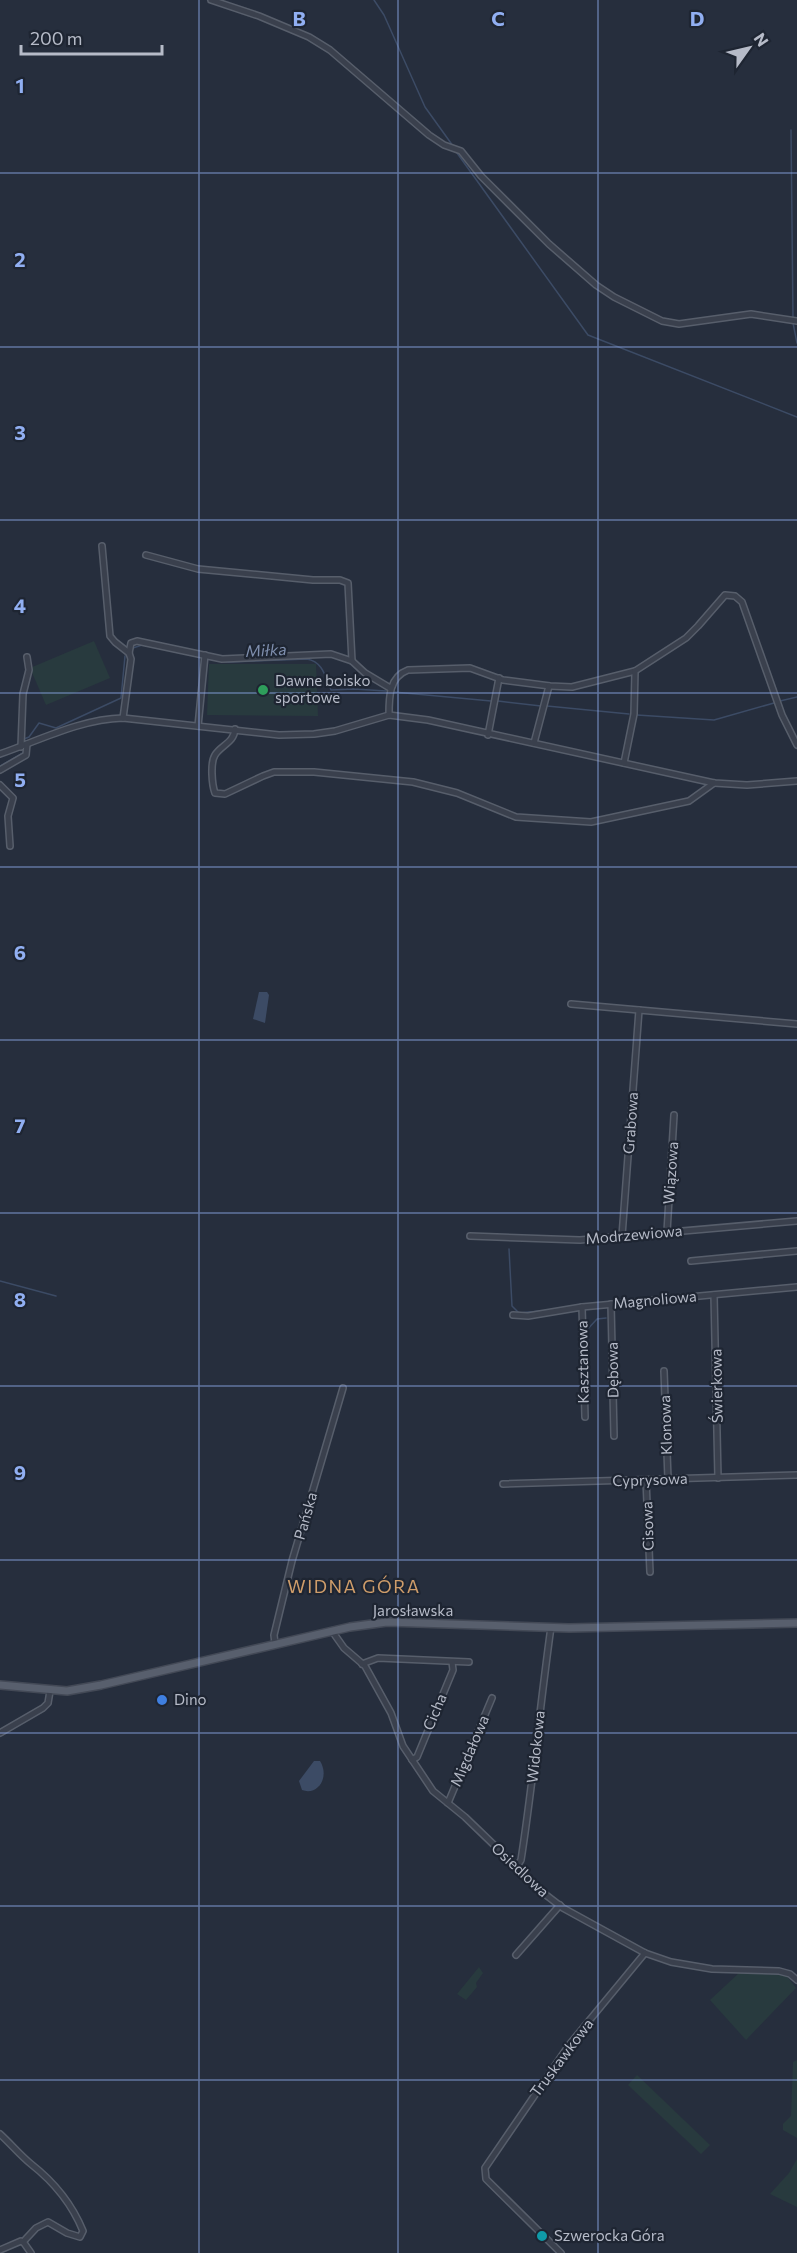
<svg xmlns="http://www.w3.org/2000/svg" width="797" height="2253" font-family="Commissioner,sans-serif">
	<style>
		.green { fill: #283a3e }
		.water { fill: #3c4b65 }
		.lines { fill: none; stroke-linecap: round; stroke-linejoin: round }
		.stream { stroke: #3c4b65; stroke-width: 1.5 }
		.minor-casing { stroke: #575e6b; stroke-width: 8 }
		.major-casing { stroke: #434956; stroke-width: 10 }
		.minor { stroke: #3a404d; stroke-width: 5 }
		.major { stroke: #585f6d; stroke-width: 7 }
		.grid { fill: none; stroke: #91aff2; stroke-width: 1.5; stroke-opacity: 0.55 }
		.leisure-dot { fill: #2e9e5b; stroke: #1e2532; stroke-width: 2 }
		.shop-dot { fill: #3f7fe0; stroke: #1e2532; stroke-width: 2 }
		.culture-dot { fill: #0f9aa8; stroke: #1e2532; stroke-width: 2 }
		.labels { text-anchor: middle; stroke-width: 4.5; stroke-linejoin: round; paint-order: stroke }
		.poi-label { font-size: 15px; fill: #b6bbc8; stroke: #1e2532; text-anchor: start }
		.street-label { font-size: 15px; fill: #b6bbc8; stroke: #1e2532 }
		.water-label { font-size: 16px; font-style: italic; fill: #7f8fae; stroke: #1e2532 }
		.quarter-label { font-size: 18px; letter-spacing: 1.5px; fill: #cf9d6a; stroke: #1e2532 }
		.grid-label { font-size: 20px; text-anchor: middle; font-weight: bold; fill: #91aff2; stroke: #1e2532; stroke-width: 4.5; stroke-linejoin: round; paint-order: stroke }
	</style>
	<rect width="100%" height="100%" fill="#262e3d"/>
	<g class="green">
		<path d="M94,641L110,678L46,705L30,668Z"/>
		<path d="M209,664H316L318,716L207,715Z"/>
		<path d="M479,1967L483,1973L476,1983L477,1987L466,2000L457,1994Z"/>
		<path d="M739,1973L786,1975L796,1988L746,2040L710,2000Z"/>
		<path d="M797,2060V2138L783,2130V2124L791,2116L793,2062Z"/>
		<path d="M637,2075L710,2145L701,2154L628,2085Z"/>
		<path d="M797,2159V2207L770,2194L789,2173Z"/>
	</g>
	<g class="water">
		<path d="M259,992H267L269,995L265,1023L253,1019Z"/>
		<path d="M314,1761H320C330,1777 318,1796 302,1790L299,1781Z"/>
	</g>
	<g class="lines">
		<g class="stream">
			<path d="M374,0L384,15L425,107L453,146"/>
			<path d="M791,130L793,318"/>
			<path d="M457,153L588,335L797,417"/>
			<path d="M793,323L797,343"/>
			<path d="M133,648L142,645"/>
			<path d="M214,660L229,662L307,659C323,662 325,676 331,690L354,689L386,691"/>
			<path d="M394,692L491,701"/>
			<path d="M498,701L541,706"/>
			<path d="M780,701L797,697"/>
			<path d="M547,706L629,714"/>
			<path d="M637,715L714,720L774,703"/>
			<path d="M24,739L29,737L39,723L56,728L121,698L125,656"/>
			<path d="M0,766L23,753L24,750"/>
			<path d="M509,1249L512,1306L519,1313L540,1311"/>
			<path d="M0,1281L56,1296"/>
			<path d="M585,1332L597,1319L606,1318"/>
		</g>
		<defs>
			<g id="minor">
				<path d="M211,0L259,16L309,37L330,50L429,135L444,145L461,151L481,176L549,244L596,285L614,297L662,321L679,324L751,314L797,321"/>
				<path d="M102,546L110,636L115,642L129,653"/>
				<path d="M146,555L198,569L313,580H340L348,583L352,661L365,673L390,688"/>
				<path d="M389,715C389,697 389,677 408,670L470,668L503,680L550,686L572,687L635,671"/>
				<path d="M123,718L131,659L129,653L131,643L137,641L222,659L331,654L352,661"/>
				<path d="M198,726L205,655"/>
				<path d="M235,729C234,743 221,745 215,755C210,763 212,785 215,793L225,794L263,776L274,772H314L413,782L457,793L516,817L591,822L689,801L714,783"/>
				<path d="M488,735L499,678"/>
				<path d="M534,743L549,686"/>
				<path d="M21,747L23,694L29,670L27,657"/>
				<path d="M0,754C40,740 81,719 123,718L279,735L314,734L335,731L389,715L428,720L714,783L747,785L797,781"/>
				<path d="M624,763L634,714L635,671L686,638L698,626L725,595L735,596L742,602L782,715L797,745"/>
				<path d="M0,770L26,755L27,744"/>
				<path d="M0,785L13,798L8,816L10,846"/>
				<path d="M571,1004L797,1024"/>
				<path d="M667,1232L674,1115"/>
				<path d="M470,1236L580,1240L797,1221"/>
				<path d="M622,1236L639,1010"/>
				<path d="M691,1261L797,1251"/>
				<path d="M714,1295L718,1478"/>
				<path d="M611,1304L614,1436"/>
				<path d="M582,1307L585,1417"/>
				<path d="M513,1315L528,1316L582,1307L797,1287"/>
				<path d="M664,1371L668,1479"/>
				<path d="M646,1480L650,1572"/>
				<path d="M503,1484L797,1475"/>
				<path d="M332,1631L344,1648L365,1666L391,1713L403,1746L433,1791L465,1817L546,1895L563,1908L645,1953L671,1962L712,1969L779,1971L790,1974L797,1980"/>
				<path d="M275,1644L274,1635L292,1561L343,1388"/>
				<path d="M362,1664L378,1658L469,1662"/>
				<path d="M0,1733L43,1708L48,1703L50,1691"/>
				<path d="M412,1760L417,1757L453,1670L452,1662"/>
				<path d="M448,1803L492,1698"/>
				<path d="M517,1866L521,1860C533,1783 540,1705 551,1627"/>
				<path d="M516,1955L560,1905"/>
				<path d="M0,2134C11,2144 20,2155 31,2164C54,2182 72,2204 83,2231L80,2237L67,2233L48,2222L36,2228L23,2242"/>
				<path d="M0,2250L21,2241L24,2243L31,2253"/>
				<path d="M561,2253L486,2179L485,2168L569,2045L645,1953"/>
			</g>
			<path id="major" d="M0,1685L67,1691L101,1685L350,1627L387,1622L569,1628L797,1623"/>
		</defs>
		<use href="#minor" class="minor-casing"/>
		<use href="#major" class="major-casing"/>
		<use href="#minor" class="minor"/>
		<use href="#major" class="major"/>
	</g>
	<path class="grid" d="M199,0V2253M398,0V2253M598,0V2253M0,173H797M0,347H797M0,520H797M0,693H797M0,867H797M0,1040H797M0,1213H797M0,1386H797M0,1560H797M0,1733H797M0,1906H797M0,2080H797"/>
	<circle class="leisure-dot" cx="263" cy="690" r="6"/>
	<circle class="shop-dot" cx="162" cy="1700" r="6"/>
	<circle class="culture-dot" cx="542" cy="2236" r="6"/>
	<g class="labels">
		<g class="poi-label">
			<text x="275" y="686">Dawne boisko<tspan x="275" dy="17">sportowe</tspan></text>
			<text x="174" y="1705">Dino</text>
			<text x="554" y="2241">Szwerocka Góra</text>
		</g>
		<g class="street-label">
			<text transform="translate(631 1123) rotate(-86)" y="5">Grabowa</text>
			<text transform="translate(671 1173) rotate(-86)" y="5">Wiązowa</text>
			<text transform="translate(634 1235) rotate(-5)" y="5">Modrzewiowa</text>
			<text transform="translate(655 1300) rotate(-5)" y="5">Magnoliowa</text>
			<text transform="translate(583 1362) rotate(-91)" y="5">Kasztanowa</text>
			<text transform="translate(613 1370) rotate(-91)" y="5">Dębowa</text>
			<text transform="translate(717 1386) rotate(-91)" y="5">Świerkowa</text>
			<text transform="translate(666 1425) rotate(-92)" y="5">Klonowa</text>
			<text transform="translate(650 1480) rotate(-2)" y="5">Cyprysowa</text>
			<text transform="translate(306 1516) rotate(-74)" y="5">Pańska</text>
			<text transform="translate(648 1526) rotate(-92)" y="5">Cisowa</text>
			<text x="413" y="1616">Jarosławska</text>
			<text transform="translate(435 1712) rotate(-67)" y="5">Cicha</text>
			<text transform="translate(536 1747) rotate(-84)" y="5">Widokowa</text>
			<text transform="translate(470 1751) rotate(-67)" y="5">Migdałowa</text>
			<text transform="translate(520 1870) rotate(43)" y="5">Osiedlowa</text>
			<text transform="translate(562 2058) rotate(-53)" y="5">Truskawkowa</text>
		</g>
		<g class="water-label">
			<text transform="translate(266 650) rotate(-3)" y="6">Miłka</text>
		</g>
		<g class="quarter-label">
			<text x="354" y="1593">WIDNA GÓRA</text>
		</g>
	</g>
	<g class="grid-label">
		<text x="299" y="26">B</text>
		<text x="498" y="26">C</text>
		<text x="697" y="26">D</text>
		<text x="20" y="93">1</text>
		<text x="20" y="267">2</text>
		<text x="20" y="440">3</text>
		<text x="20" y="613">4</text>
		<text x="20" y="787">5</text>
		<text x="20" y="960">6</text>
		<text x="20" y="1133">7</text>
		<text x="20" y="1307">8</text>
		<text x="20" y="1480">9</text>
	</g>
	<g transform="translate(749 48) rotate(56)" stroke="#1e2532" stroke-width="4.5" paint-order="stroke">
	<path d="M0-4.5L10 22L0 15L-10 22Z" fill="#b6bbc8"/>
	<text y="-9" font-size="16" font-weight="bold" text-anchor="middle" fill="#b6bbc8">N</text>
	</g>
	<path d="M21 45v9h141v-9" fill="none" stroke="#b6bbc8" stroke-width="3"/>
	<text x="30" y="45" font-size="18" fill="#b6bbc8" stroke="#1e2532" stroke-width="4.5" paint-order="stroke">200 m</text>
</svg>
